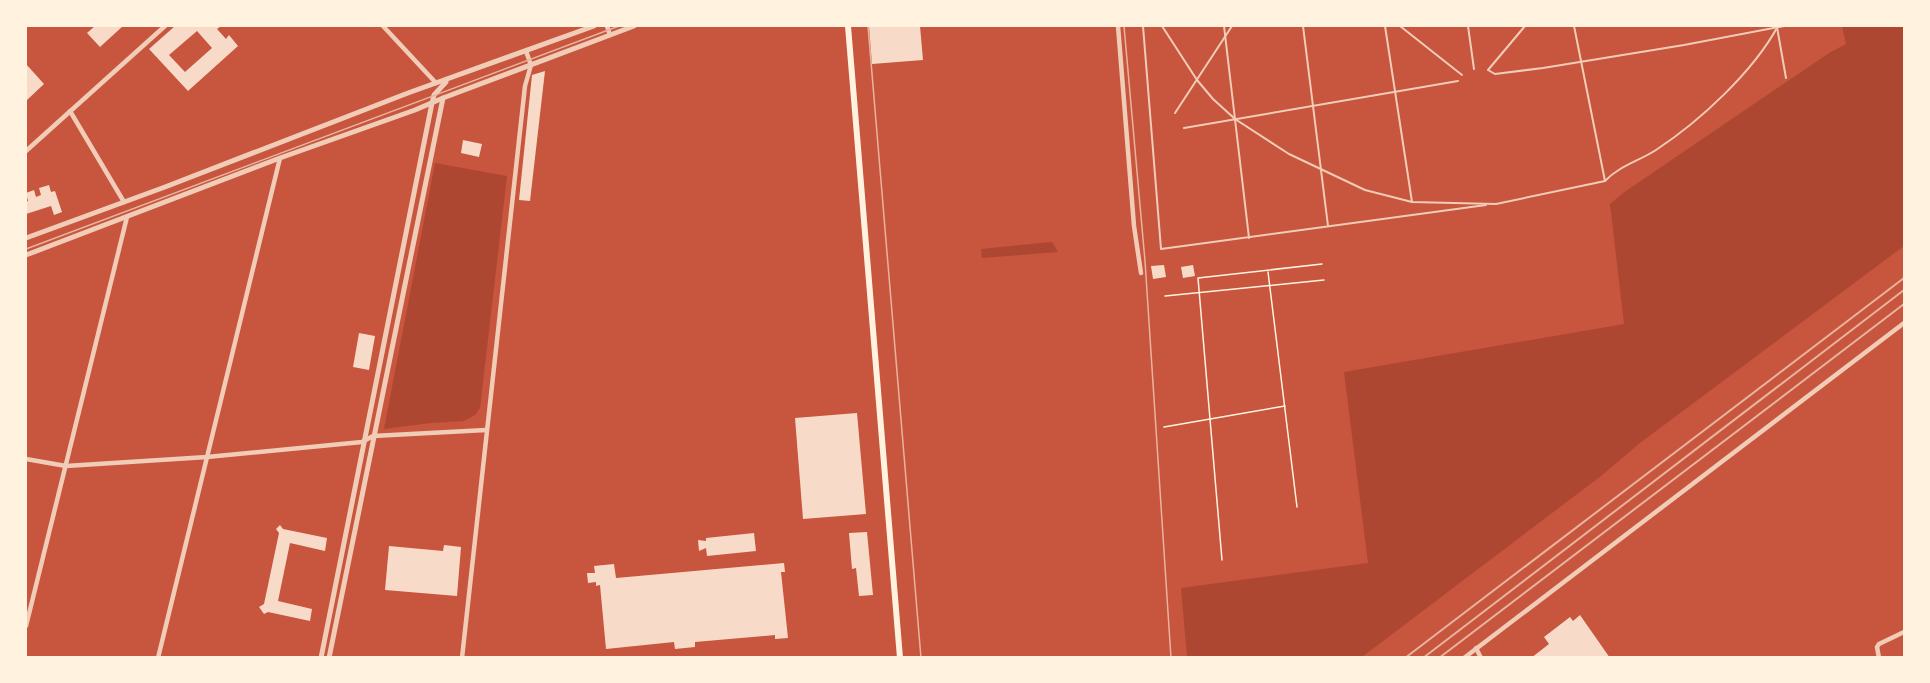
<svg xmlns="http://www.w3.org/2000/svg" width="1930" height="683" font-family="Quicksand,sans-serif">
	<style>
		.green { fill: #ae4732 }
		.building { fill: #f7dbc8; fill-rule: evenodd }
		.lines { fill: none; stroke-linecap: round; stroke-linejoin: round }
		.path { stroke: #fff3e0; stroke-width: 1.5 }
		.service { stroke: #f1ccb7; stroke-width: 2 }
		.minor { stroke: #f1ccb7; stroke-width: 4.5 }
		.tertiary { stroke: #f1ccb7; stroke-width: 5 }
		.secondary { stroke: #fff3e0; stroke-width: 6 }
		.tram { stroke: #e9b49f; stroke-width: 1.5 }
		.rail { stroke: #e9b49f; stroke-width: 2 }
	</style>
	<rect width="100%" height="100%" fill="#c8553d"/>
	<g class="green">
		<path d="M1842,26H1904V246L1640,443L1601,476L1362,657H1187L1181,588L1368,563L1344,372L1624,324L1610,204L1623,193L1829,53L1846,44Z"/>
		<path d="M435,163L507,176L480,408L475,415L464,421L431,423L384,429Z"/>
		<path d="M1052,242L1058,252L982,258L981,249Z"/>
	</g>
	<g class="building">
		<path d="M95,26H123L100,47L87,33Z"/>
		<path d="M175,26H221L217,29L226,39L229,35L238,46L188,91L149,49ZM197,31L212,48L185,72L169,55Z"/>
		<path d="M869,26H920L923,60L872,64Z"/>
		<path d="M26,64L44,84L26,101Z"/>
		<path d="M545,71L530,201L519,200L532,75Z"/>
		<path d="M463,140L482,144L479,157L461,153Z"/>
		<path d="M49,185L51,192L55,191L62,212L54,215L51,206L26,214V202L28,201L26,193L34,190L36,197L41,195L39,188Z"/>
		<path d="M1164,265L1166,277L1153,279L1151,266Z"/>
		<path d="M1193,265L1195,276L1183,278L1181,267Z"/>
		<path d="M359,333L375,336L369,370L353,367Z"/>
		<path d="M857,413L866,514L803,519L795,418Z"/>
		<path d="M280,525L283,529L327,538L325,551L290,543L278,601L312,609L310,621L268,612L264,614L259,607L264,604L279,533L276,529Z"/>
		<path d="M867,532L873,595L859,596L856,568L852,569L849,533Z"/>
		<path d="M754,533L756,551L707,556L706,548L699,551L698,540L706,541V538Z"/>
		<path d="M444,545L461,547L457,596L385,590L389,546L443,551Z"/>
		<path d="M784,563L785,572H781L788,638L775,639V635L695,642V647L675,649L674,642L606,649L600,585L596,586V582L588,583L587,573H595L594,566L614,564L616,578Z"/>
		<path d="M1580,615L1610,658H1531L1549,644L1544,637L1570,617L1573,621Z"/>
	</g>
	<g class="lines">
		<g class="path">
			<path d="M1268,272L1297,507"/>
			<path d="M1165,296L1324,280"/>
			<path d="M1164,427L1285,406"/>
			<path d="M1222,560L1198,278L1322,264"/>
		</g>
		<g class="service">
			<path d="M1143,26L1161,249L1486,205"/>
			<path d="M1162,26L1197,80L1213,99L1235,119L1289,154L1365,190L1412,202L1496,204L1605,181C1619,166 1639,161 1656,150C1700,121 1753,72 1778,26"/>
			<path d="M1224,26L1249,238"/>
			<path d="M1303,26L1328,226"/>
			<path d="M1385,26L1412,202"/>
			<path d="M1400,26L1462,75"/>
			<path d="M1468,26L1474,69"/>
			<path d="M1525,26L1488,70L1495,74L1543,68L1684,45L1784,26"/>
			<path d="M1574,26L1605,181"/>
			<path d="M1777,27L1786,78"/>
			<path d="M1175,113L1232,26"/>
			<path d="M1184,128L1458,81"/>
		</g>
		<g class="minor">
			<path d="M383,26L436,83"/>
			<path d="M607,26L610,35"/>
			<path d="M1118,26L1134,226L1141,273"/>
			<path d="M70,111L124,202"/>
			<path d="M26,151L165,26"/>
			<path d="M26,459L66,466L207,457L362,442L373,436L486,430"/>
			<path d="M26,626L127,217"/>
			<path d="M1476,648L1481,658"/>
			<path d="M158,658L280,158"/>
			<path d="M462,658L525,86L531,65L526,51"/>
			<path d="M1464,658L1904,323"/>
			<path d="M1879,658L1877,647L1879,644L1904,632"/>
		</g>
		<g class="tertiary">
			<path d="M26,238L165,187L408,93L594,26"/>
			<path d="M26,255L280,158L415,110L443,98L634,26"/>
			<path d="M321,658L432,103L434,95L446,82"/>
			<path d="M329,658L443,98"/>
		</g>
		<path class="secondary" d="M848,26L900,658"/>
		<g class="tram">
			<path d="M868,26L921,658"/>
			<path d="M1124,26L1145,261L1171,658"/>
			<path d="M26,249L619,26"/>
		</g>
		<g class="rail">
			<path d="M1405,658L1904,278"/>
			<path d="M1423,658L1904,290"/>
			<path d="M1439,658L1904,304"/>
		</g>
	</g>
	<rect width="1930" height="683" fill="none" stroke="#fff3e0" stroke-width="54"/>
</svg>
